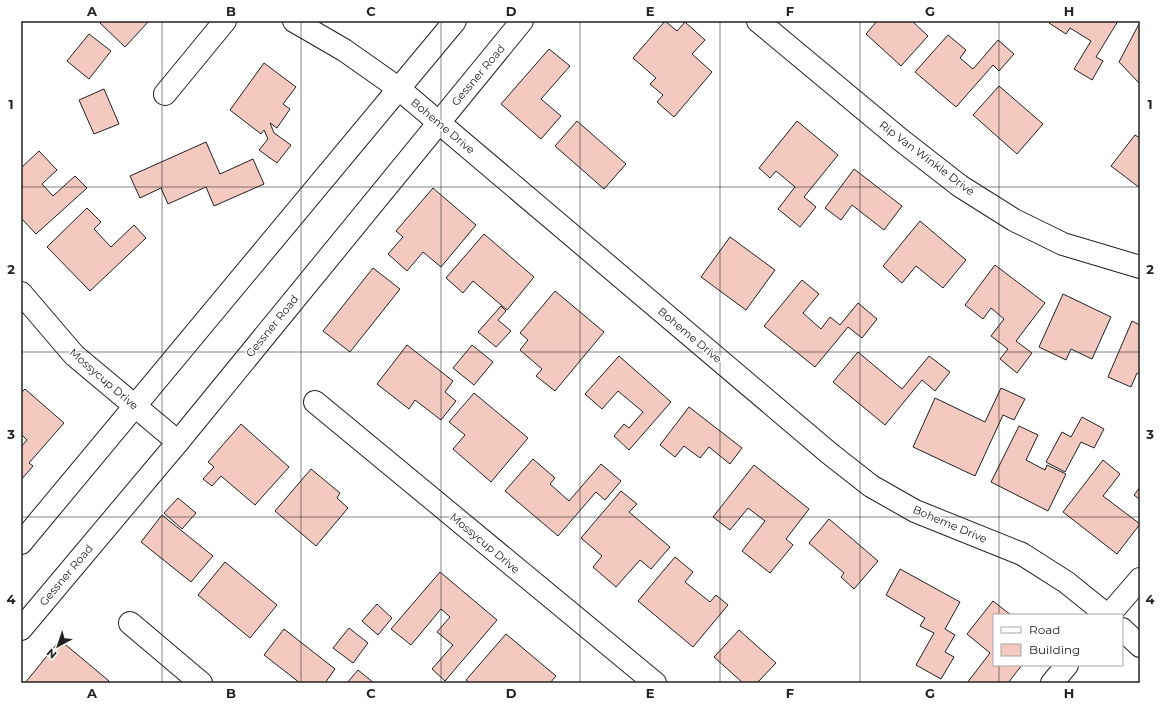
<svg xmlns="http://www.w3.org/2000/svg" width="1161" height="704" font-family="Montserrat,sans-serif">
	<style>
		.building { fill: #f3c9c0; stroke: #222 }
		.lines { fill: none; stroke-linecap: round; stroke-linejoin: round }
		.minor-casing { stroke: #222; stroke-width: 24 }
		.major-casing { stroke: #222; stroke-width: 24 }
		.minor { stroke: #fff; stroke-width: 22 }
		.major { stroke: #fff; stroke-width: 22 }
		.grid { fill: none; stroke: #222; stroke-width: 1; stroke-opacity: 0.55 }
		.labels { text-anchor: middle; stroke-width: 3; stroke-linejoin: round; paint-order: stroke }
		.street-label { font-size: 11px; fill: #222; stroke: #fff }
		.neatline { fill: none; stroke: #222; stroke-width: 1.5 }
		.grid-label { font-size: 13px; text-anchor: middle; font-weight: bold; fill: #222 }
	</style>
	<rect width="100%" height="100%" fill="#fff"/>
	<g class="building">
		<path d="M103,21H149L125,47L100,23Z"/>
		<path d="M665,21L677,31L685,22L705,40L692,54L712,72L674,117L657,102L663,95L650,84L656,78L633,58Z"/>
		<path d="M877,21H912L928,36L901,66L866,34Z"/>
		<path d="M1050,21H1118L1096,57L1103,61L1092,80L1074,69L1091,41L1070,28L1066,34L1049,23Z"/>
		<path d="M1140,22V84L1119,62Z"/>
		<path d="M89,34L111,51L89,79L67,61Z"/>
		<path d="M948,35L966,50L960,58L973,69L998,40L1014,54L999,71L993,65L956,107L915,72Z"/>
		<path d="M549,49L570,66L541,99L561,116L541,139L501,104Z"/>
		<path d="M264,63L296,87L283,104L290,109L277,128L270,123L274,133L291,145L277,163L259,150L268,139L264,130L261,134L230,110Z"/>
		<path d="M999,86L1043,124L1017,154L973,115Z"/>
		<path d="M104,89L119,124L94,134L79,100Z"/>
		<path d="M577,121L626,164L604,189L555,146Z"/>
		<path d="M797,121L838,155L804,197L816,207L800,227L778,209L795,187L776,171L770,178L759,168Z"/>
		<path d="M1135,135L1140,138V188L1111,166Z"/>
		<path d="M206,142L220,174L253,159L264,184L214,206L206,187L168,204L161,188L140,198L130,176Z"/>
		<path d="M39,151L57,170L42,184L53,196L75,176L87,188L36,234L21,218V168Z"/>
		<path d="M854,169L902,206L884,230L852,205L841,220L825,208Z"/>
		<path d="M433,188L476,225L441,267L423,252L407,271L388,254L403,237L396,231Z"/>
		<path d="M87,208L101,222L94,229L111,247L134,225L146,238L90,291L47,247Z"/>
		<path d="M920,221L966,260L943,288L916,266L902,283L883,266Z"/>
		<path d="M484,234L534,277L507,310L473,281L463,293L446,278Z"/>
		<path d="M730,237L775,270L746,310L701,277Z"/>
		<path d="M995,265L1045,303L1016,341L1032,353L1017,373L1000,359L1008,349L991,336L1004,319L991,308L983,319L965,305Z"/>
		<path d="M373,268L400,289L350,352L323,331Z"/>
		<path d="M802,280L819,294L803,313L821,329L830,317L840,325L858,303L877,319L862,338L848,327L815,367L764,326Z"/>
		<path d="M555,291L604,332L555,391L536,376L542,369L520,350L528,340L520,333Z"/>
		<path d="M1063,294L1111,317L1092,359L1071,349L1066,360L1039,347Z"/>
		<path d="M501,306L506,311L498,320L511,331L496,347L478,332Z"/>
		<path d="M1132,321L1140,325V374L1137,373L1131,387L1108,377Z"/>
		<path d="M407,345L453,381L445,392L456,401L441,420L415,400L409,409L377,384Z"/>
		<path d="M472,345L493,362L474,385L453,368Z"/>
		<path d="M858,352L902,389L929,356L950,372L935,391L922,380L885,425L833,382Z"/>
		<path d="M619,356L671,402L629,450L614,436L624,424L629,428L643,412L618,391L602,409L585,394Z"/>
		<path d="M1001,388L1025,399L1014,420L1003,415L975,476L913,447L935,398L985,422Z"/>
		<path d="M25,389L64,423L29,463L33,466L21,480V447L27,440L21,434V393Z"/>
		<path d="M474,393L528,438L491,482L453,449L465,435L449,422Z"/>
		<path d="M689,407L742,448L730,464L709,447L700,458L684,446L675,457L660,445Z"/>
		<path d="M1082,417L1104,429L1094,448L1081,442L1065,472L1046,462L1062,432L1071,437Z"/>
		<path d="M241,424L289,467L255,505L221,476L212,486L203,479L214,467L208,462Z"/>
		<path d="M1019,426L1038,435L1026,460L1045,470L1047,465L1066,474L1048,511L991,482Z"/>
		<path d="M533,459L555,478L550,484L569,501L601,464L621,481L605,500L596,492L558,536L505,491Z"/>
		<path d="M1103,460L1120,474L1103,496L1140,524L1117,554L1063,512Z"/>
		<path d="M754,465L809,509L786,539L793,545L770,573L742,551L765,521L748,508L730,530L713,517Z"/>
		<path d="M311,469L340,493L337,498L348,508L316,546L275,511Z"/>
		<path d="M1140,487V500L1134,495Z"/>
		<path d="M621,491L637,504L629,512L670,547L651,569L640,560L616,587L593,567L602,556L581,538Z"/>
		<path d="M178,498L196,513L182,529L164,513Z"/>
		<path d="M162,515L213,556L191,582L141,542Z"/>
		<path d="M829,519L878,561L854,589L841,577L844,573L809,543Z"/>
		<path d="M675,557L693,572L685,582L710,602L716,595L728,605L693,647L638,601Z"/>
		<path d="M225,562L277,605L250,638L198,595Z"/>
		<path d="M900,569L960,602L945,629L955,635L945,652L954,657L941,679L916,665L934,633L920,626L925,618L886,595Z"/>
		<path d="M440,572L497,620L445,681L432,669L453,645L437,632L450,617L441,609L411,645L391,629Z"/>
		<path d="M993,601L1011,615H994V665H1022L1008,683H967L990,653L967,634Z"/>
		<path d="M377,604L392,618L378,635L362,621Z"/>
		<path d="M349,628L368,643L353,663L333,648Z"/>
		<path d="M284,629L335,669L325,683H300L264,655Z"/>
		<path d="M739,630L776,663L757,683H743L714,657Z"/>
		<path d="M506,634L556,676L550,683H470L466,680Z"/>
		<path d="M60,640L109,681L108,683H25Z"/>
		<path d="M358,670L374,683H347Z"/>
	</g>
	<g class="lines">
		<defs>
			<g id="minor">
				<path d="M294,21L344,50L398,88L829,453L871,486L915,511L1022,554L1066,582L1107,615"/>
				<path d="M758,21L901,140L960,186L1014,220L1063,244L1140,267"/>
				<path d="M165,94L225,21"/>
				<path d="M21,293L74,355L178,442"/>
				<path d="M315,402L655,683"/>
				<path d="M1109,615L1140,579"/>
				<path d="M130,623L201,683"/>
				<path d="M1122,629L1140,646"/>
				<path d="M1052,683L1067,665"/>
			</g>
			<g id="major">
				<path d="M21,543L455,21"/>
				<path d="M21,629L178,442L522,21"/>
			</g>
		</defs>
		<use href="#minor" class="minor-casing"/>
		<use href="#major" class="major-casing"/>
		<use href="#minor" class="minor"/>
		<use href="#major" class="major"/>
	</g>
	<path class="grid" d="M162,21V683M301,21V683M441,21V683M580,21V683M720,21V683M860,21V683M999,21V615M21,187H1140M21,352H1140M21,517H1140M999,665V683"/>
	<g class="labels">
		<g class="street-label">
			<text transform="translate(478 75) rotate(-50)" y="4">Gessner Road</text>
			<text transform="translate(443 126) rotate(40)" y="4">Boheme Drive</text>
			<text transform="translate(927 158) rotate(37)" y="4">Rip Van Winkle Drive</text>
			<text transform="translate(272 326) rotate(-51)" y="4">Gessner Road</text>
			<text transform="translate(690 335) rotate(40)" y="4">Boheme Drive</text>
			<text transform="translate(104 379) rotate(41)" y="4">Mossycup Drive</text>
			<text transform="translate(950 524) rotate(23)" y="4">Boheme Drive</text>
			<text transform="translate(485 543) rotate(40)" y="4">Mossycup Drive</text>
			<text transform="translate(66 575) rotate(-50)" y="4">Gessner Road</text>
		</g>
	</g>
	<rect width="1161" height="704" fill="none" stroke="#ffffff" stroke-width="44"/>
	<rect x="993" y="614" width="130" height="52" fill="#ffffff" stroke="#a7a7a7"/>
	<rect x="1001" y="627" width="20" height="6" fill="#ffffff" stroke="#a7a7a7"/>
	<text x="1029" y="634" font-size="12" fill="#222222">Road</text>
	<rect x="1001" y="644" width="20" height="12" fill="#f3c9c0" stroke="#a7a7a7"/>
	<text x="1029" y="654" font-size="12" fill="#222222">Building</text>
	<g transform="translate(58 646) rotate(220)" stroke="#ffffff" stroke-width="3" paint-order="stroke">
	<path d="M0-3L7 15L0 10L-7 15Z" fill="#222222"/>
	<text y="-6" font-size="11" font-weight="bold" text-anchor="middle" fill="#222222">N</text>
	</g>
	<rect x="22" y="22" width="1117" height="660" class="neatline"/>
	<g class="grid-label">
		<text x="92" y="16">A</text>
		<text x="231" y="16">B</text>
		<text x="371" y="16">C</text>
		<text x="511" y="16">D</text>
		<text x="650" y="16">E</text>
		<text x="790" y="16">F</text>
		<text x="930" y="16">G</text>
		<text x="1069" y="16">H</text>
		<text x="11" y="109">1</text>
		<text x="1150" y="109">1</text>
		<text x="11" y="274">2</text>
		<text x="1150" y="274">2</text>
		<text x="11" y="439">3</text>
		<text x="1150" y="439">3</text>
		<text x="11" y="604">4</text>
		<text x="1150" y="604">4</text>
		<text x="92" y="698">A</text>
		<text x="231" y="698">B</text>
		<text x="371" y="698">C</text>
		<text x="511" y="698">D</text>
		<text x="650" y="698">E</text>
		<text x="790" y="698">F</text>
		<text x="930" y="698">G</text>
		<text x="1069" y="698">H</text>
	</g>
</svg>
